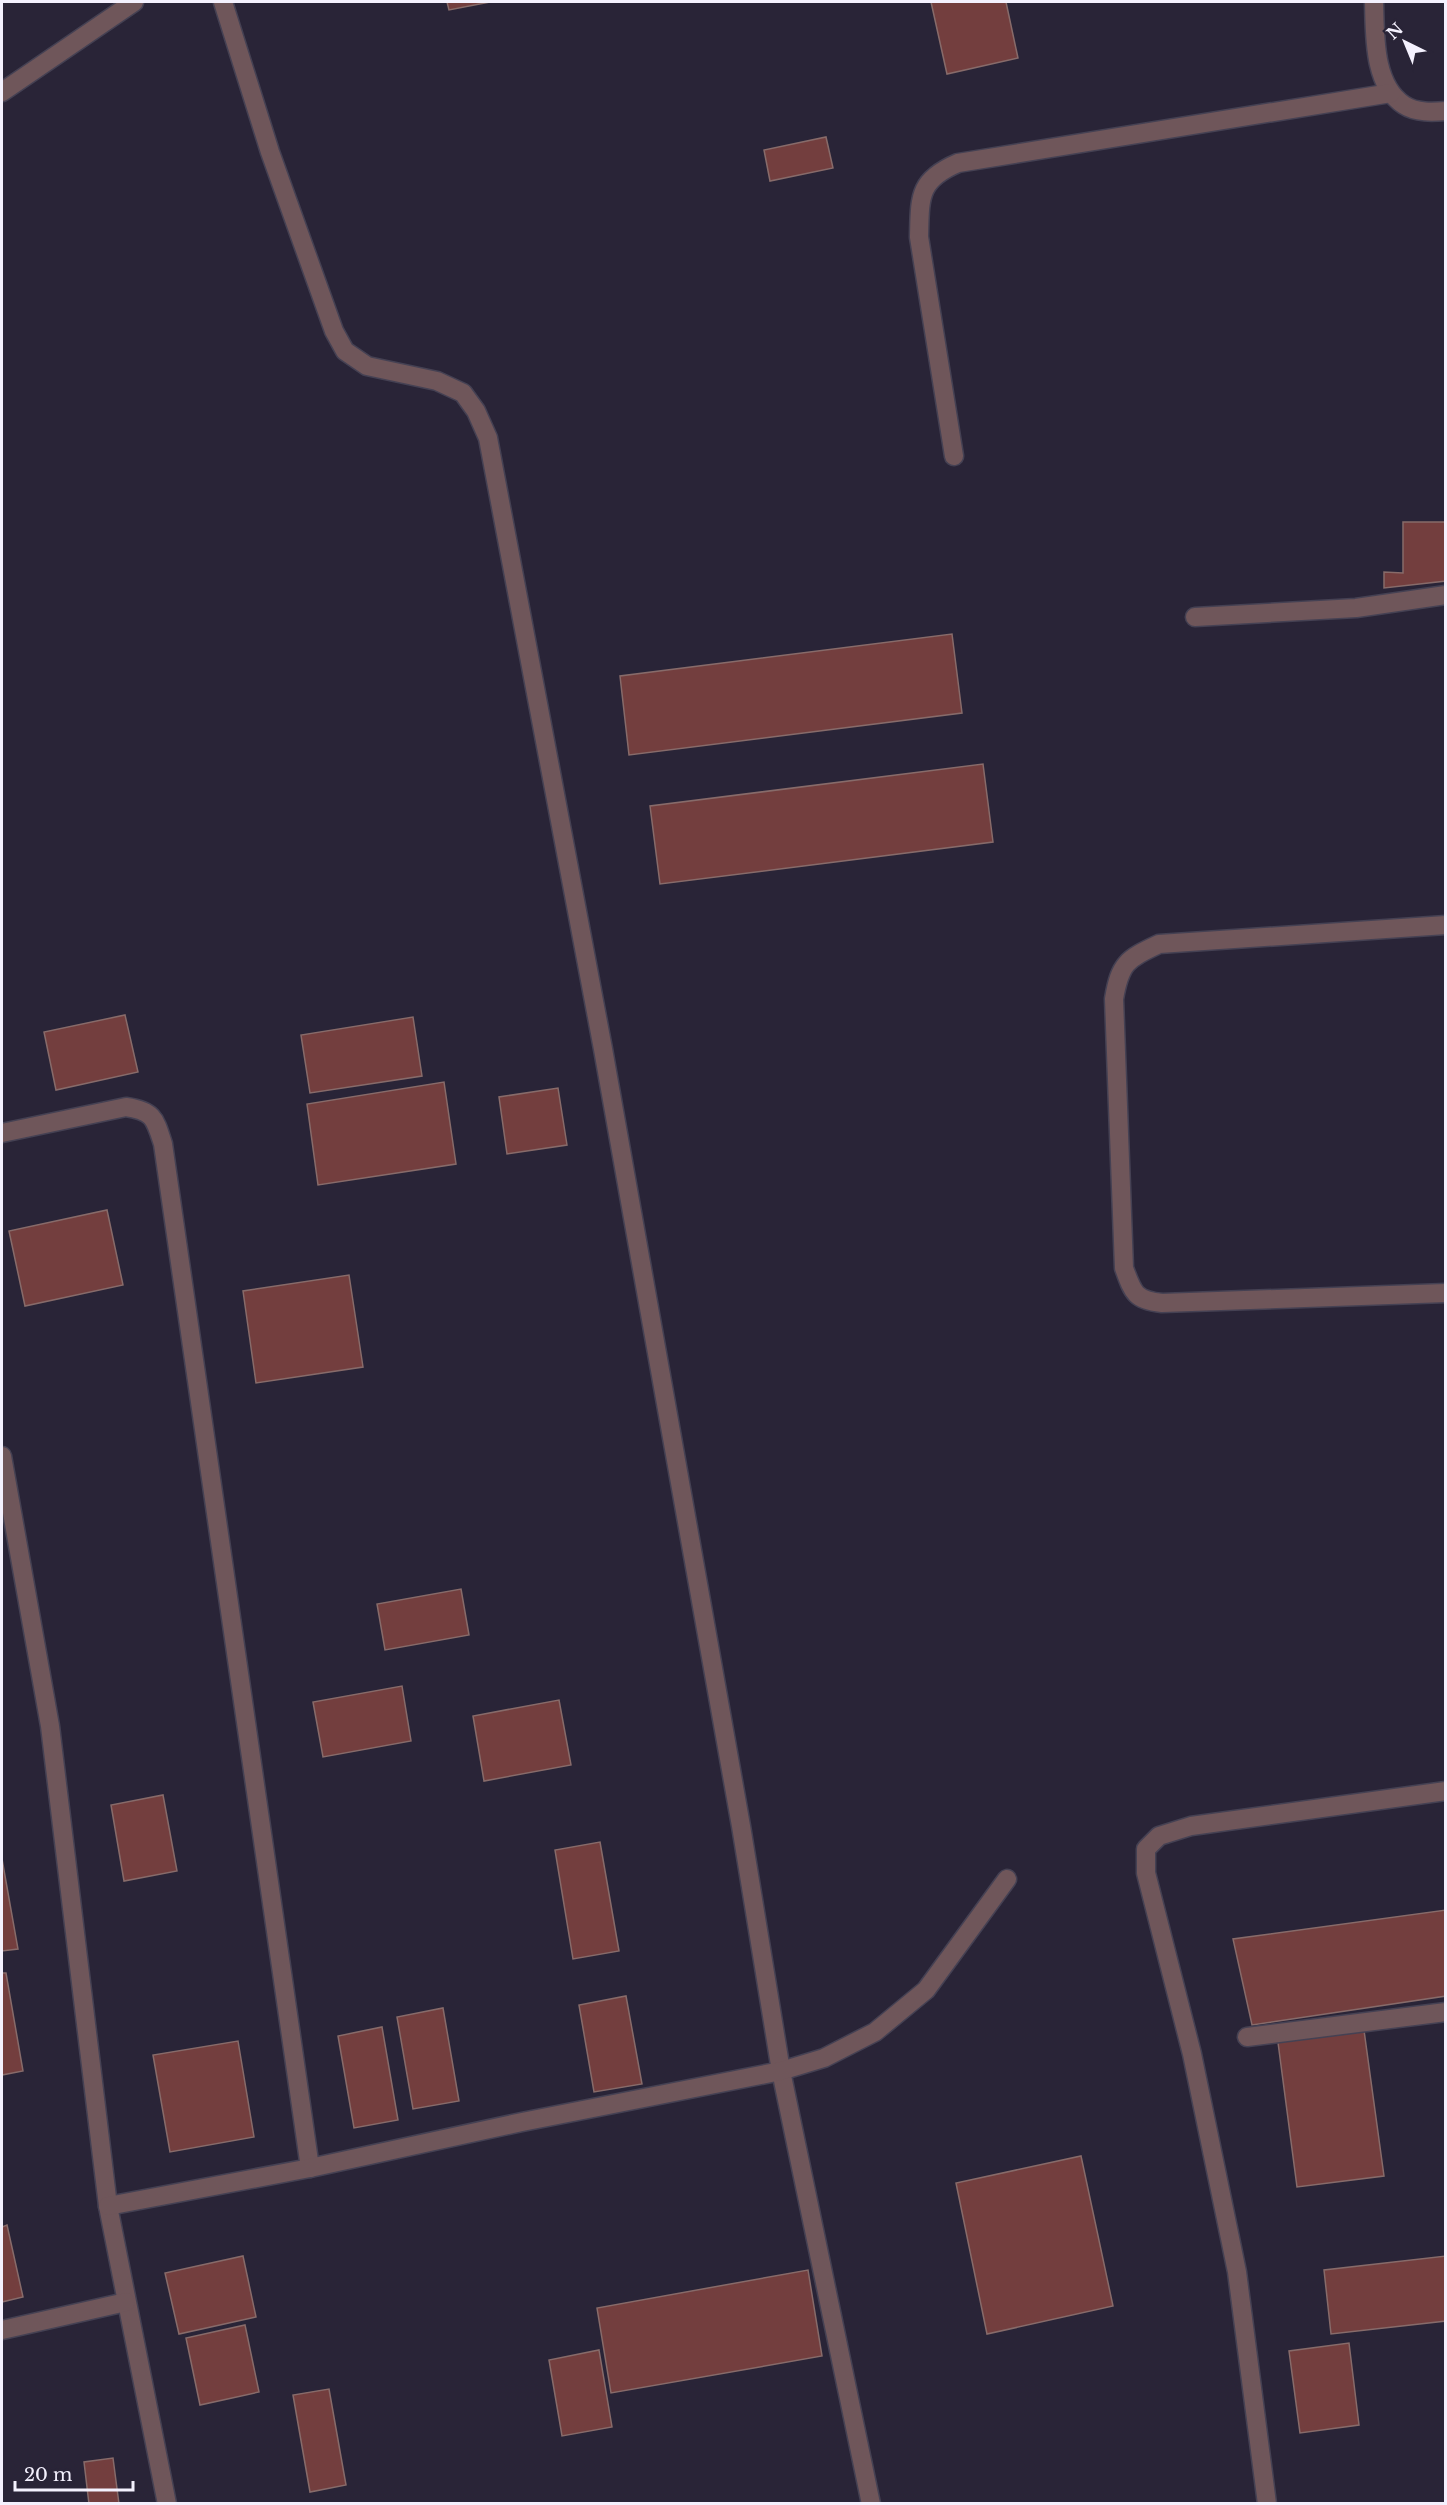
<svg xmlns="http://www.w3.org/2000/svg" width="1447" height="2505" font-family="'Libre Baskerville',serif">
	<style>
		.building { fill: #733e3e; stroke: #876b6a; stroke-width: 1.5 }
		.lines { fill: none; stroke-linecap: round; stroke-linejoin: round }
		.lane-casing { stroke: #454153; stroke-width: 21 }
		.street-casing { stroke: #454153; stroke-width: 21 }
		.lane { stroke: #6f565a; stroke-width: 18 }
		.street { stroke: #6f565a; stroke-width: 18 }
	</style>
	<rect width="100%" height="100%" fill="#292437"/>
	<g class="building">
		<path d="M447,2H490L449,10Z"/>
		<path d="M931,2H1006L1018,58L947,74Z"/>
		<path d="M826,137L833,168L770,181L764,150Z"/>
		<path d="M1403,522H1446V581L1384,588V572L1403,573Z"/>
		<path d="M952,634L962,713L629,755L620,676Z"/>
		<path d="M983,764L993,842L660,884L650,806Z"/>
		<path d="M125,1015L138,1072L56,1090L44,1032Z"/>
		<path d="M413,1017L422,1076L310,1093L301,1035Z"/>
		<path d="M444,1082L456,1164L318,1185L307,1104Z"/>
		<path d="M558,1088L567,1145L507,1154L499,1097Z"/>
		<path d="M107,1210L123,1285L25,1306L9,1231Z"/>
		<path d="M349,1275L363,1367L256,1383L243,1291Z"/>
		<path d="M461,1589L469,1635L385,1650L377,1604Z"/>
		<path d="M402,1686L411,1741L323,1757L313,1702Z"/>
		<path d="M559,1700L571,1765L484,1781L473,1716Z"/>
		<path d="M163,1795L177,1871L124,1881L111,1805Z"/>
		<path d="M600,1842L619,1951L573,1959L555,1850Z"/>
		<path d="M2,1859L18,1949L2,1951Z"/>
		<path d="M1446,1910V1996L1252,2025L1233,1939Z"/>
		<path d="M2,1973H6L23,2071L2,2075Z"/>
		<path d="M626,1996L642,2084L594,2092L579,2005Z"/>
		<path d="M443,2008L459,2101L413,2109L397,2017Z"/>
		<path d="M1363,2023L1384,2176L1297,2187L1277,2035Z"/>
		<path d="M382,2027L398,2120L354,2128L338,2036Z"/>
		<path d="M238,2041L254,2137L170,2152L153,2055Z"/>
		<path d="M1081,2156L1113,2306L987,2334L956,2183Z"/>
		<path d="M7,2225L23,2297L2,2302V2227Z"/>
		<path d="M243,2256L256,2317L179,2334L165,2273Z"/>
		<path d="M1446,2256V2321L1331,2334L1324,2270Z"/>
		<path d="M808,2270L822,2356L611,2393L597,2308Z"/>
		<path d="M245,2325L259,2392L200,2405L186,2338Z"/>
		<path d="M1349,2343L1359,2425L1300,2433L1289,2351Z"/>
		<path d="M599,2350L612,2427L562,2436L549,2360Z"/>
		<path d="M329,2389L346,2485L310,2492L293,2395Z"/>
		<path d="M113,2458L119,2504H89L84,2462Z"/>
	</g>
	<g class="lines">
		<defs>
			<path id="lane" d="M1446,925L1159,944C1127,959 1120,963 1114,999L1124,1268C1133,1293 1135,1300 1162,1303L1446,1293"/>
			<g id="street">
				<path d="M223,2L270,152L334,331L345,351L367,366L437,381L463,393L476,411L488,438L603,1049L741,1826L781,2071L871,2504"/>
				<path d="M1374,2C1375,35 1373,85 1404,105C1416,113 1433,112 1446,111"/>
				<path d="M2,92L134,2"/>
				<path d="M954,456L919,237C920,197 918,180 958,163L1391,93"/>
				<path d="M1195,617L1356,608L1446,595"/>
				<path d="M2,1133L126,1107C154,1111 155,1119 163,1144L310,2168"/>
				<path d="M2,1456L50,1726L108,2206L167,2504"/>
				<path d="M1247,2037L1446,2012"/>
				<path d="M108,2206L310,2168L522,2122L781,2071L824,2058L875,2032L926,1990L1007,1879"/>
				<path d="M2,2330L126,2302"/>
				<path d="M1267,2504L1237,2272L1192,2054L1146,1873V1849L1159,1836L1191,1826L1446,1791"/>
			</g>
		</defs>
		<use href="#lane" class="lane-casing"/>
		<use href="#street" class="street-casing"/>
		<use href="#lane" class="lane"/>
		<use href="#street" class="street"/>
	</g>
	<rect width="1447" height="2505" fill="none" stroke="#f4f1fe" stroke-width="6"/>
	<g transform="translate(1405 42) rotate(317)" stroke="#292437" stroke-width="4.5" paint-order="stroke">
	<path d="M0-4.5L10 22L0 15L-10 22Z" fill="#f4f1fe"/>
	<text y="-9" font-size="16" font-weight="bold" text-anchor="middle" fill="#f4f1fe">N</text>
	</g>
	<path d="M15 2481v9h118v-9" fill="none" stroke="#f4f1fe" stroke-width="3"/>
	<text x="24" y="2481" font-size="18" fill="#f4f1fe" stroke="#292437" stroke-width="4.5" paint-order="stroke">20 m</text>
</svg>
